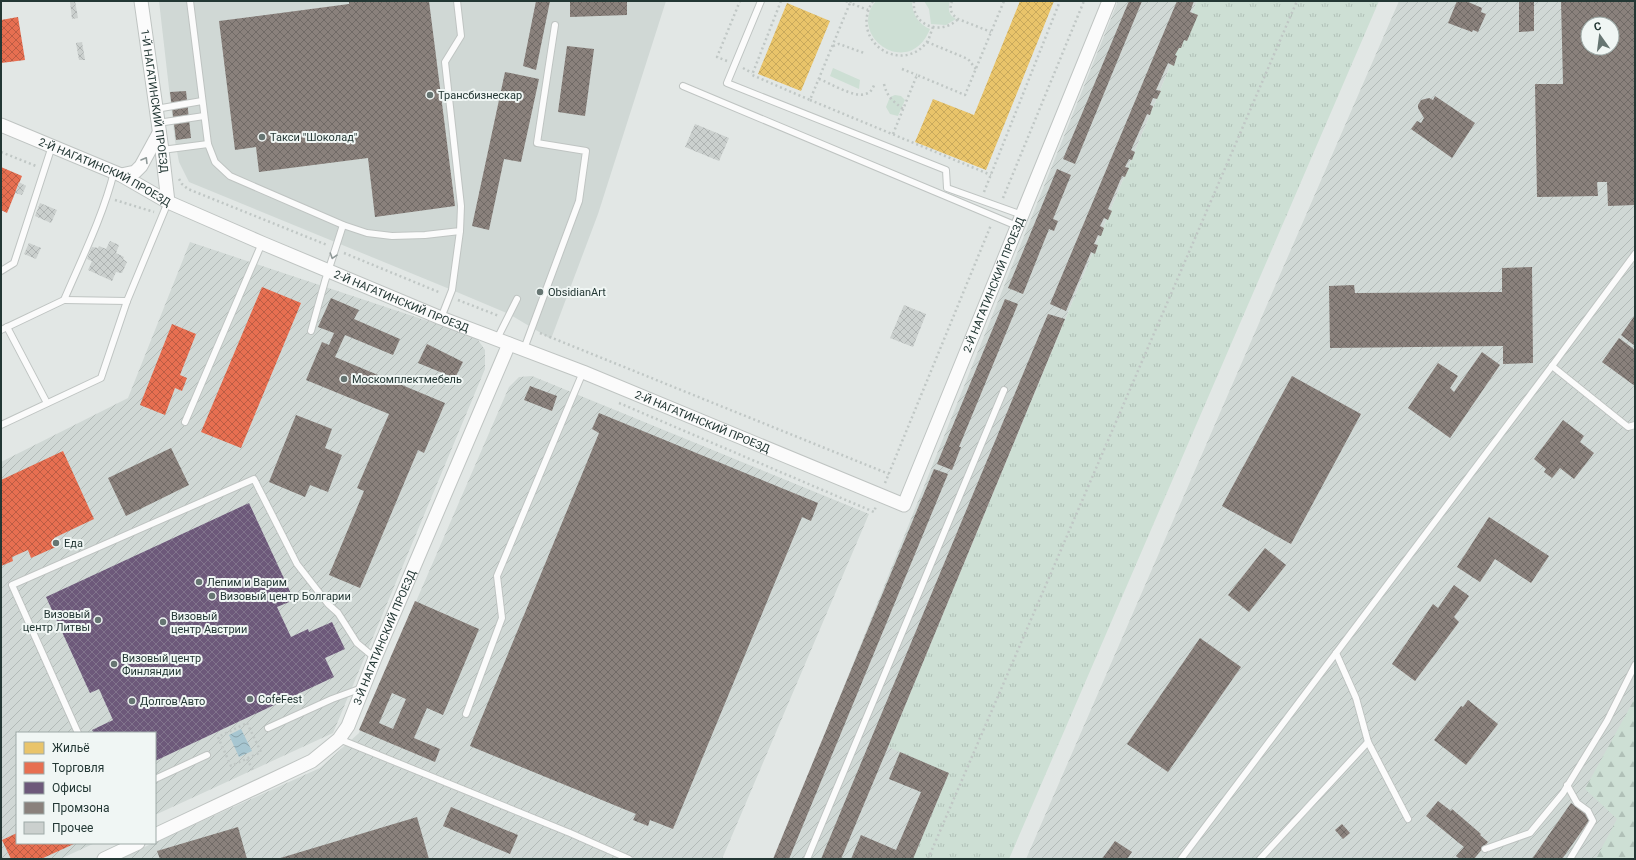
<svg xmlns="http://www.w3.org/2000/svg" width="1636" height="860" font-family="Roboto,sans-serif">
	<style>
		.built { fill: #d0d8d5 }
		.industrial { fill: url(#industrial-furrows); fill-rule: evenodd }
		.grass { fill: url(#grass-tufts) }
		.forest { fill: url(#forest-firs) }
		.park { fill: #cddfd4 }
		.water { fill: url(#water-waves) }
		.homes { fill: url(#homes-cross-hatch) }
		.shops { fill: url(#shops-cross-hatch) }
		.offices { fill: url(#offices-cross-hatch) }
		.industry { fill: url(#industry-cross-hatch); fill-rule: evenodd }
		.building { fill: url(#building-cross-hatch) }
		.lines { fill: none; stroke-linecap: round; stroke-linejoin: round }
		.lane-casing { stroke: #bfc4c2; stroke-width: 8 }
		.street-casing { stroke: #bfc4c2; stroke-width: 15 }
		.path { stroke: #c0c7c5; stroke-width: 2.5; stroke-dasharray: 2 3; stroke-linecap: butt }
		.lane { stroke: #fbfbfb; stroke-width: 6 }
		.street { stroke: #fbfbfb; stroke-width: 13 }
		.oneway { stroke: #8f9998 }
		.poi-dot { fill: #667572; stroke: #f0f6f4; stroke-width: 1.5 }
		.labels { text-anchor: middle; stroke-width: 4; stroke-linejoin: round; paint-order: stroke }
		.poi-label { font-size: 11px; fill: #233734; stroke: #f0f6f4; text-anchor: start }
		.street-label { font-size: 11px; fill: #233734; stroke: #f0f6f4 }
	</style>
	<defs>
		<pattern id="industrial-furrows" width="10" height="10" patternUnits="userSpaceOnUse"><rect width="10" height="10" fill="#d0d8d5"/><path d="M-1 1l2-2M0 10L10 0M9 11l2-2" fill="none" stroke="#b2bab7"/></pattern>
		<pattern id="grass-tufts" width="24" height="20" patternUnits="userSpaceOnUse"><rect width="24" height="20" fill="#cddfd4"/><path d="M3 7l-1-3M5 7V3M7 7l1-3M15 17l-1-3M17 17v-4M19 17l1-3" fill="none" stroke="#b0c0b7"/></pattern>
		<pattern id="forest-firs" width="22" height="20" patternUnits="userSpaceOnUse"><rect width="22" height="20" fill="#cddfd4"/><path d="M5 1l3.5 6h-7zM16 11l3.5 6h-7z" fill="#b0c0b7"/></pattern>
		<pattern id="water-waves" width="16" height="10" patternUnits="userSpaceOnUse"><rect width="16" height="10" fill="#a7c6d1"/><path d="M0 5q4-4 8 0t8 0" fill="none" stroke="#88a2aa"/></pattern>
		<pattern id="homes-cross-hatch" width="8" height="8" patternUnits="userSpaceOnUse"><rect width="8" height="8" fill="#e9c46a"/><path d="M0 0l8 8M0 8l8-8" fill="none" stroke="#c8a95c"/></pattern>
		<pattern id="shops-cross-hatch" width="8" height="8" patternUnits="userSpaceOnUse"><rect width="8" height="8" fill="#e76f51"/><path d="M0 0l8 8M0 8l8-8" fill="none" stroke="#bb5c44"/></pattern>
		<pattern id="offices-cross-hatch" width="8" height="8" patternUnits="userSpaceOnUse"><rect width="8" height="8" fill="#6d597a"/><path d="M0 0l8 8M0 8l8-8" fill="none" stroke="#81748c"/></pattern>
		<pattern id="industry-cross-hatch" width="8" height="8" patternUnits="userSpaceOnUse"><rect width="8" height="8" fill="#8a817c"/><path d="M0 0l8 8M0 8l8-8" fill="none" stroke="#706a66"/></pattern>
		<pattern id="building-cross-hatch" width="8" height="8" patternUnits="userSpaceOnUse"><rect width="8" height="8" fill="#cbd0ce"/><path d="M0 0l8 8M0 8l8-8" fill="none" stroke="#aeb3b2"/></pattern>
	</defs>
	<rect width="100%" height="100%" fill="#e2e7e5"/>
	<path class="built" d="M159,1H666L598,214L551,339L509,314L452,290L189,182L179,162L175,141Z"/>
	<g class="industrial">
		<path d="M1118,1H1197L888,746L949,773L913,859H775Z"/>
		<path d="M1399,1H1635V859H1026ZM1588,24H1612V48H1588Z"/>
		<path d="M190,242L476,337L485,350V369L333,733L155,815V733H17V843H95L60,859H1V462L128,398Z"/>
		<path d="M532,376L869,514L722,859H118L320,768L359,733L509,387L519,377Z"/>
	</g>
	<path class="grass" d="M1197,1H1379L1009,859H913L949,773L888,747Z"/>
	<path class="forest" d="M1635,698V859H1596L1617,819L1585,789Z"/>
	<g class="park">
		<path d="M876,1H912C912,14 918,24 930,29C909,81 846,35 876,1Z"/>
		<path d="M924,1H950C948,8 948,15 956,19L946,25L931,24L929,9Z"/>
		<path d="M833,68L860,80L859,89L830,76Z"/>
		<path d="M895,95L901,96L905,100L898,116L890,114L886,107L890,97Z"/>
	</g>
	<path class="water" d="M241,729L252,751L239,757L229,735Z"/>
	<g class="homes">
		<path d="M1020,1H1054L986,170L915,142L933,99L974,115Z"/>
		<path d="M787,3L830,21L801,91L758,74Z"/>
	</g>
	<g class="shops">
		<path d="M18,17L25,60L1,63V20Z"/>
		<path d="M1,167L22,176L7,213L1,210Z"/>
		<path d="M262,287L301,303L241,448L201,432Z"/>
		<path d="M172,324L196,334L180,375L187,378L182,391L175,388L165,415L140,405Z"/>
		<path d="M63,451L94,519L54,538L58,546L31,558L28,550L12,557L13,561L1,566V480Z"/>
		<path d="M17,833V843H76L41,859H11L2,840Z"/>
	</g>
	<path class="offices" d="M249,503L294,600L277,607L291,637L308,629L309,632L332,622L345,649L325,658L334,677L155,761V733H94L92,730L113,720L99,689L90,693L46,597Z"/>
	<g class="industry">
		<path d="M349,1H429L455,206L375,217L368,158L259,172L256,147L235,150L219,21L349,4Z"/>
		<path d="M536,1H550L536,70L523,66Z"/>
		<path d="M570,1H627V15L570,17Z"/>
		<path d="M1129,1H1142L1075,164L1063,159Z"/>
		<path d="M1177,1H1194L1190,12L1198,15L1187,41L1184,40L1181,48H1179L1175,55L1177,56L1174,66L1168,63L1156,90L1161,91L1157,99L1153,98L1150,105L1153,106L1150,115L1147,114L1131,150L1135,152L1132,160L1129,159L1125,167L1129,168L1125,177L1122,176L1108,209L1112,211L1108,220L1104,218L1100,226L1104,228L1101,236L1098,235L1094,244L1098,245L1095,254L1091,252L1066,311L1050,304Z"/>
		<path d="M1457,1H1466L1482,8L1481,12L1486,14L1478,32L1473,30L1472,32L1448,23Z"/>
		<path d="M1519,1H1534V31L1519,32Z"/>
		<path d="M1561,1H1635V205L1608,206L1607,182H1597L1598,196L1537,197L1535,84H1563ZM1588,24H1612V48H1588Z"/>
		<path d="M567,46L594,49L585,116L558,112Z"/>
		<path d="M505,72L539,79L521,162L504,159L489,230L472,226Z"/>
		<path d="M186,91L191,138L176,140L170,92Z"/>
		<path d="M1435,96L1475,123L1452,158L1411,129L1417,121L1421,123L1424,118L1418,108V105L1421,100L1429,98L1433,100Z"/>
		<path d="M1057,169L1071,175L1053,219L1058,221L1054,231L1049,229L1023,294L1008,288Z"/>
		<path d="M1532,267L1533,363L1503,364V346L1330,348L1329,286L1354,285L1355,293L1502,292V268Z"/>
		<path d="M331,298L359,310L354,319L400,339L393,355L345,335L335,357L445,403L424,453L418,450L360,588L329,575L364,491L357,488L389,414L306,380L322,342L329,345L334,333L318,327Z"/>
		<path d="M1005,299L1018,304L959,447H961L952,470L937,464Z"/>
		<path d="M1048,314L1065,319L888,747L841,859H821Z"/>
		<path d="M1635,315V346L1621,335Z"/>
		<path d="M1619,338L1635,350V386L1602,362Z"/>
		<path d="M427,344L463,362L455,378L418,363Z"/>
		<path d="M1482,352L1500,365L1450,438L1408,408L1438,363L1458,376L1450,388L1454,392Z"/>
		<path d="M1292,376L1361,414L1291,544L1222,506Z"/>
		<path d="M530,386L557,396L552,411L524,400Z"/>
		<path d="M599,413L818,503L811,521L802,517L673,829L650,820L648,826L633,820L636,814L470,746L599,433L592,429Z"/>
		<path d="M296,415L332,429L325,448L342,455L328,492L310,485L305,497L269,482Z"/>
		<path d="M1563,420L1584,436L1580,442L1594,453L1574,479L1560,468L1552,478L1544,472L1546,469L1534,459Z"/>
		<path d="M171,448L189,485L126,516L108,478Z"/>
		<path d="M934,469L948,474L789,859H773Z"/>
		<path d="M1489,517L1549,556L1531,583L1495,559L1480,582L1457,567Z"/>
		<path d="M1265,548L1286,565L1249,612L1228,595Z"/>
		<path d="M1454,585L1469,596L1454,617L1459,622L1415,681L1392,664L1433,604L1438,608Z"/>
		<path d="M415,601L479,629L443,715L427,708L414,738L440,749L435,762L359,730ZM392,693L406,699L393,729L379,723Z"/>
		<path d="M1200,638L1241,667L1168,772L1127,744Z"/>
		<path d="M1468,700L1498,724L1466,765L1434,740L1461,706L1463,707Z"/>
		<path d="M900,752L949,773L913,859H851L861,835L896,850L921,792L889,779Z"/>
		<path d="M1438,801L1451,811L1452,809L1481,834L1480,835L1488,842L1474,859H1460L1456,856L1464,847L1426,816Z"/>
		<path d="M1571,803L1591,818L1562,859H1532Z"/>
		<path d="M451,807L518,835L510,854L443,826Z"/>
		<path d="M417,817L429,859H277Z"/>
		<path d="M1342,824L1350,833L1343,839L1335,830Z"/>
		<path d="M238,827L247,859H160L157,851Z"/>
		<path d="M1115,841L1132,852L1127,859H1102Z"/>
	</g>
	<g class="building">
		<path d="M75,1L78,18L72,19L70,2Z"/>
		<path d="M82,42L85,60H79L76,43Z"/>
		<path d="M695,124L729,138L719,161L685,147Z"/>
		<path d="M19,182L26,186L22,195L15,193Z"/>
		<path d="M40,203L57,210L51,223L35,216Z"/>
		<path d="M110,241L119,245L116,253L124,257L123,259L127,262L122,273L116,272L112,281L88,270L92,261L87,259L92,247L98,248L99,246L106,249Z"/>
		<path d="M29,243L41,248L36,259L24,254Z"/>
		<path d="M904,305L926,314L913,347L890,338Z"/>
	</g>
	<g class="lines">
		<defs>
			<g id="lane">
				<path d="M190,1L208,144L215,162L230,176L343,225L367,233L392,236L425,235L460,231L461,206L445,62L461,36L457,1"/>
				<path d="M761,1L727,83L946,170L947,188L1022,215"/>
				<path d="M683,86L1017,226"/>
				<path d="M156,109L202,101"/>
				<path d="M158,123L204,116"/>
				<path d="M162,150L208,144"/>
				<path d="M1,271L14,263L52,146"/>
				<path d="M64,300L127,301"/>
				<path d="M441,318L452,290L460,231"/>
				<path d="M7,327L47,403"/>
				<path d="M1,330L64,300C82,258 103,216 114,172"/>
				<path d="M311,331L325,281L343,225"/>
				<path d="M497,339L517,299"/>
				<path d="M524,349L579,201L586,151L537,143L555,25"/>
				<path d="M1552,366L1628,427L1635,425"/>
				<path d="M185,422L262,243"/>
				<path d="M1,425L101,378L127,301L168,202"/>
				<path d="M1336,653L1356,698L1368,742L1408,819"/>
				<path d="M466,714L502,618L497,576L583,372"/>
				<path d="M268,728L332,699L362,688"/>
				<path d="M78,733L12,585L254,479L297,564L328,604L338,613L357,643L375,658"/>
				<path d="M339,739L570,833L629,859"/>
				<path d="M155,779L207,755"/>
				<path d="M1567,785L1577,803L1588,811L1593,821L1570,859"/>
				<path d="M1485,849L1530,833L1563,793L1607,721L1635,665"/>
				<path d="M807,859L1004,390"/>
				<path d="M1181,859L1552,366L1635,254"/>
				<path d="M1260,859L1368,742"/>
			</g>
			<g id="street">
				<path id="s1" d="M141,1L162,150L168,202"/>
				<path id="s2" d="M1,125L121,175L168,202L262,243L441,318L583,372L904,505L1109,1"/>
				<path d="M121,175L135,172L141,166L159,133"/>
				<path id="s3" d="M155,835L312,761L339,739L348,726L375,658L509,344"/>
				<path d="M104,859L138,843"/>
			</g>
		</defs>
		<use href="#lane" class="lane-casing"/>
		<use href="#street" class="street-casing"/>
		<g class="path">
			<path d="M781,1L752,75L810,100L850,3L846,1"/>
			<path d="M851,1L850,3L868,10"/>
			<path d="M873,1C848,40 901,76 927,42C930,37 931,32 933,27"/>
			<path d="M914,1C911,26 942,36 958,19"/>
			<path d="M952,1C949,9 951,14 958,19L991,32"/>
			<path d="M927,42L968,59L976,69"/>
			<path d="M833,46L839,44L864,53"/>
			<path d="M727,61L717,57L740,1"/>
			<path d="M743,68L752,73"/>
			<path d="M902,69L917,75"/>
			<path d="M819,79C830,83 854,98 865,94C871,93 873,88 875,83"/>
			<path d="M884,84C887,97 893,101 903,109"/>
			<path d="M810,100L991,175"/>
			<path d="M893,134L917,75L965,95L1004,1"/>
			<path d="M1,152L36,166"/>
			<path d="M179,179L182,184L188,189L327,245"/>
			<path d="M984,192L1060,1"/>
			<path d="M1003,198L1084,1"/>
			<path d="M115,200L154,212"/>
			<path d="M344,253L441,293"/>
			<path d="M458,300L499,316"/>
			<path d="M540,333L889,474"/>
			<path d="M619,403L874,512L876,506"/>
			<path d="M885,483L991,225"/>
			<path d="M247,723L261,752L231,766L218,737Z"/>
			<path d="M247,759L254,772"/>
			<path d="M928,859L1297,1"/>
		</g>
		<use href="#lane" class="lane"/>
		<use href="#street" class="street"/>
	</g>
	<defs><path id="oneway-chevron" d="M-2-3.5L2.5 0L-2 3.5" fill="none" stroke-width="1.6" stroke-linecap="round" stroke-linejoin="round"/></defs>
	<g class="oneway">
		<use href="#oneway-chevron" transform="translate(145 160) rotate(-59)"/>
		<use href="#oneway-chevron" transform="translate(333 256) rotate(108)"/>
	</g>
	<g class="poi-dot">
		<circle cx="430" cy="95" r="4"/>
		<circle cx="262" cy="137" r="4"/>
		<circle cx="540" cy="292" r="4"/>
		<circle cx="344" cy="379" r="4"/>
		<circle cx="56" cy="543" r="4"/>
		<circle cx="199" cy="582" r="4"/>
		<circle cx="212" cy="596" r="4"/>
		<circle cx="98" cy="620" r="4"/>
		<circle cx="163" cy="622" r="4"/>
		<circle cx="114" cy="664" r="4"/>
		<circle cx="250" cy="699" r="4"/>
		<circle cx="132" cy="701" r="4"/>
	</g>
	<g class="labels">
		<g class="poi-label">
			<text x="438" y="99">Трансбизнескар</text>
			<text x="270" y="141">Такси "Шоколад"</text>
			<text x="548" y="296">ObsidianArt</text>
			<text x="352" y="383">Москомплектмебель</text>
			<text x="64" y="547">Еда</text>
			<text x="207" y="586">Лепим и Варим</text>
			<text x="220" y="600">Визовый центр Болгарии</text>
			<text x="90" y="618" text-anchor="end">Визовый<tspan x="90" dy="13">центр Литвы</tspan></text>
			<text x="171" y="620">Визовый<tspan x="171" dy="13">центр Австрии</tspan></text>
			<text x="122" y="662">Визовый центр<tspan x="122" dy="13">Финляндии</tspan></text>
			<text x="258" y="703">CofeFest</text>
			<text x="140" y="705">Долгов Авто</text>
		</g>
		<g class="street-label">
			<text dy="4" stroke="none"><textPath href="#s1" startOffset="101">1-Й НАГАТИНСКИЙ ПРОЕЗД</textPath></text>
			<text dy="4" stroke="none"><textPath href="#s2" startOffset="114">2-Й НАГАТИНСКИЙ ПРОЕЗД</textPath></text>
			<text dy="4" stroke="none"><textPath href="#s2" startOffset="1218">2-Й НАГАТИНСКИЙ ПРОЕЗД</textPath></text>
			<text dy="4" stroke="none"><textPath href="#s2" startOffset="438">2-Й НАГАТИНСКИЙ ПРОЕЗД</textPath></text>
			<text dy="4" stroke="none"><textPath href="#s2" startOffset="762">2-Й НАГАТИНСКИЙ ПРОЕЗД</textPath></text>
			<text dy="4" stroke="none"><textPath href="#s3" startOffset="320">3-Й НАГАТИНСКИЙ ПРОЕЗД</textPath></text>
		</g>
	</g>
	<rect width="1636" height="860" fill="none" stroke="#233734" stroke-width="4"/>
	<rect x="16" y="732" width="140" height="112" fill="#f0f6f4" stroke="#9eaaa7"/>
	<rect x="24" y="742" width="20" height="12" fill="#e9c46a" stroke="#9eaaa7"/>
	<text x="52" y="752" font-size="12" fill="#233734">Жильё</text>
	<rect x="24" y="762" width="20" height="12" fill="#e76f51" stroke="#9eaaa7"/>
	<text x="52" y="772" font-size="12" fill="#233734">Торговля</text>
	<rect x="24" y="782" width="20" height="12" fill="#6d597a" stroke="#9eaaa7"/>
	<text x="52" y="792" font-size="12" fill="#233734">Офисы</text>
	<rect x="24" y="802" width="20" height="12" fill="#8a817c" stroke="#9eaaa7"/>
	<text x="52" y="812" font-size="12" fill="#233734">Промзона</text>
	<rect x="24" y="822" width="20" height="12" fill="#cbd0ce" stroke="#9eaaa7"/>
	<text x="52" y="832" font-size="12" fill="#233734">Прочее</text>
	<g transform="translate(1600 36) rotate(346)"><circle r="19" fill="#f0f6f4" stroke="#9eaaa7"/>
	<path d="M0-3L7 15L0 10L-7 15Z" fill="#667572"/>
	<text y="-6" font-size="11" font-weight="bold" text-anchor="middle" fill="#233734">С</text>
	</g>
</svg>
